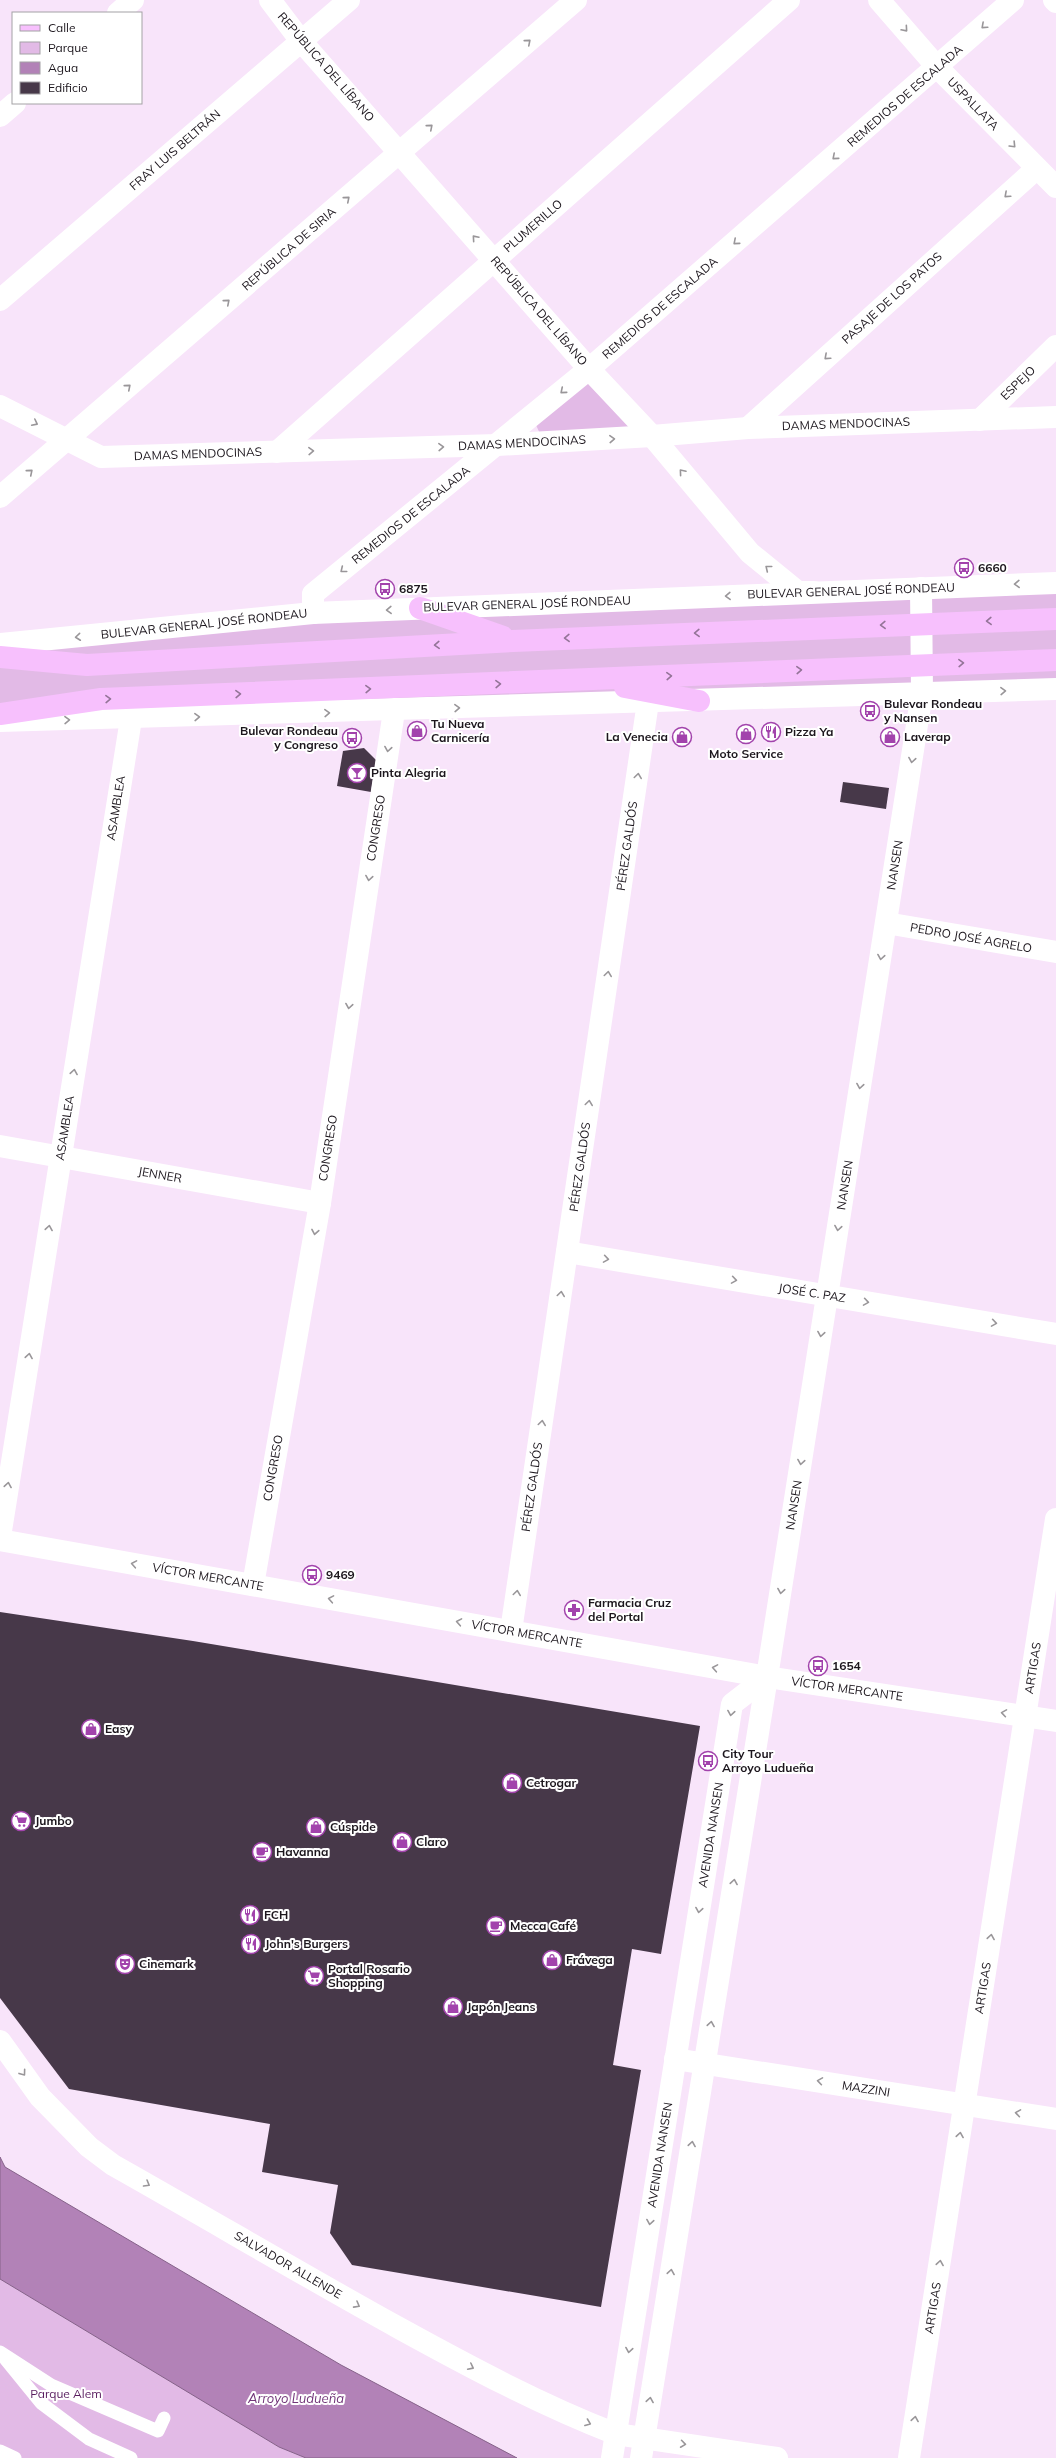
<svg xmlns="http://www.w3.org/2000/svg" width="1056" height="2458" font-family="Mulish,sans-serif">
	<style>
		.green { fill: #e2bae6 }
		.water { fill: #b282b7; stroke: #856289 }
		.building { fill: #473849 }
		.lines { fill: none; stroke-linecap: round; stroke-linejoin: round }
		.lane { stroke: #fff; stroke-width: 13 }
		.street { stroke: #fff; stroke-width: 22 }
		.secondary { stroke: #fff; stroke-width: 22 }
		.primary { stroke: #f7c0fd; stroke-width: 22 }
		.oneway { stroke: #999699 }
		.oneway2 { stroke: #947498 }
		.labels { text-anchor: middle; stroke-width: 4; stroke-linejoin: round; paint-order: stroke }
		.street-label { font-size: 12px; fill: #1c161d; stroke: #fff }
		.poi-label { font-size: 12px; font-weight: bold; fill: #1c161d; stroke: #fff; text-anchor: start }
		.park-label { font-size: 12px; fill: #581c5e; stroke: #fff }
		.water-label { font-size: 13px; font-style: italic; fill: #73377a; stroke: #fff }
	</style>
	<rect width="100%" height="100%" fill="#f8e4fa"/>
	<g class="green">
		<path d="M588,382L632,429L541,436L536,425Z"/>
		<path d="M1056,583V689L0,721V644L313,613Z"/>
		<path d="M0,2279L279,2447L306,2458H0Z"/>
	</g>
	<path class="water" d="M0,2157L5,2167L341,2365L517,2458H306L279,2447L0,2279Z"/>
	<g class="building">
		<path d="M364,748L376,760L371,792L337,786L343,751Z"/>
		<path d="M843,782L889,788L886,809L840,802Z"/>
		<path d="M0,1612L193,1641L700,1726L661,1954L632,1949L613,2065L641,2070L601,2307L352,2265L330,2233L338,2185L262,2172L270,2124L69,2089L0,1998Z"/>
	</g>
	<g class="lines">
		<g class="lane">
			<path d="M0,2352L51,2385L158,2431L164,2418"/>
			<path d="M6,2360L41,2403L89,2439L131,2458"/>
			<path d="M0,2451L15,2458"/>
		</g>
		<g class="street">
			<path d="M270,0L301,41L589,369L652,436L750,553L798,592H814"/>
			<path d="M879,0L938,68L1056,187"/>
			<path d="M1054,0L1056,2"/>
			<path d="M118,13L133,0"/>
			<path d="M0,116L15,103"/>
			<path d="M0,300L349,0"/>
			<path d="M0,406L101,457L497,445L652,436L748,428L1056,417"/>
			<path d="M980,420L1056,346"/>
			<path d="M748,428L1036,169"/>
			<path d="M277,452L789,0"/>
			<path d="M0,497L576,0"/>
			<path d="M921,588L922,693L767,1677L1056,1721"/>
			<path d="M313,613V594L589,369L1013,0"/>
			<path d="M886,923L1056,952"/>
			<path d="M0,1146L320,1203"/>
			<path d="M567,1252L1056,1334"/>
			<path d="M0,1537L131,719"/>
			<path d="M253,1585L320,1203L394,711"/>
			<path d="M511,1631L648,702"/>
			<path d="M675,2059L1056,2119"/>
			<path d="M616,2434L777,2458"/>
			<path d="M909,2458L1056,1519"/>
		</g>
		<g class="secondary">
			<path d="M0,644L313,613L1056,583"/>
			<path d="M0,721L1056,689"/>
			<path d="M0,1540L767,1677"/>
			<path d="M0,2041L40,2097L89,2147L113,2165C209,2219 303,2275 399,2328C470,2367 541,2405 616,2434"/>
			<path d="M612,2458L732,1704L767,1677"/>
			<path d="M641,2458L767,1677"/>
		</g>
		<g class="primary">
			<path d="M420,608L503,637"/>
			<path d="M0,657L87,665L513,641L1056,619"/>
			<path d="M625,687L699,701"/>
			<path d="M0,714L101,699L1056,660"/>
		</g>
	</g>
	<defs><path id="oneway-chevron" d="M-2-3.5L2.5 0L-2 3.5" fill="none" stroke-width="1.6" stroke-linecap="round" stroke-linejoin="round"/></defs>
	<g class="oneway">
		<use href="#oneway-chevron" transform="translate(984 26) rotate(138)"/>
		<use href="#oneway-chevron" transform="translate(905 29) rotate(49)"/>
		<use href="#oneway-chevron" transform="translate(528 42) rotate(-41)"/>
		<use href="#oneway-chevron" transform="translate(430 127) rotate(-41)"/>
		<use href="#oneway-chevron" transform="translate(1013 145) rotate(46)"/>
		<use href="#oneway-chevron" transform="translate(835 157) rotate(139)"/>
		<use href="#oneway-chevron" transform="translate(1007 195) rotate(138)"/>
		<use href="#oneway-chevron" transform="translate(347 199) rotate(-41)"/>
		<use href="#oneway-chevron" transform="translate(475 238) rotate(-131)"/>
		<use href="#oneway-chevron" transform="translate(736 242) rotate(139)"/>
		<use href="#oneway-chevron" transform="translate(227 302) rotate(-41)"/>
		<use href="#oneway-chevron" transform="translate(827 357) rotate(138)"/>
		<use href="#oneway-chevron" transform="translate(128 387) rotate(-41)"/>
		<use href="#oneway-chevron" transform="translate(563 391) rotate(140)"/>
		<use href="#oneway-chevron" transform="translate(35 423) rotate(27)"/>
		<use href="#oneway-chevron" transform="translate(612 439) rotate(-3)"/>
		<use href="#oneway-chevron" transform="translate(441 447) rotate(-2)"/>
		<use href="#oneway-chevron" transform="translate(311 451) rotate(-2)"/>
		<use href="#oneway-chevron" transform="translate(30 472) rotate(-40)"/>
		<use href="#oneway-chevron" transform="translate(682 472) rotate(-130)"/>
		<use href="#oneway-chevron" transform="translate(768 568) rotate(-141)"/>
		<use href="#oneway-chevron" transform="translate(343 570) rotate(141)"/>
		<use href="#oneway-chevron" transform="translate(1017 584) rotate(178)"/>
		<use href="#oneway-chevron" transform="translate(728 596) rotate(178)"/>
		<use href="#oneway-chevron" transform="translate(389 610) rotate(178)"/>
		<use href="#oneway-chevron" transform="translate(78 637) rotate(174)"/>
		<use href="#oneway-chevron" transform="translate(1003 691) rotate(-2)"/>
		<use href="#oneway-chevron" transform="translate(457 708) rotate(-2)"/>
		<use href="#oneway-chevron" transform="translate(327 713) rotate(-2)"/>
		<use href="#oneway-chevron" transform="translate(197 717) rotate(-2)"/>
		<use href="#oneway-chevron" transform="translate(67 720) rotate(-1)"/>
		<use href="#oneway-chevron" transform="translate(388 749) rotate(99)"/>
		<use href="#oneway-chevron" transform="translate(912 760) rotate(99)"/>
		<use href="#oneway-chevron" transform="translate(638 776) rotate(-82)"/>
		<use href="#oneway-chevron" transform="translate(369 878) rotate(99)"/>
		<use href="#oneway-chevron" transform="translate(881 957) rotate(99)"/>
		<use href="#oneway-chevron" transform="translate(608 974) rotate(-82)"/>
		<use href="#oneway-chevron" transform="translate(349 1006) rotate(99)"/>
		<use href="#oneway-chevron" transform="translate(74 1072) rotate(-81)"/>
		<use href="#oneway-chevron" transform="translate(860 1086) rotate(99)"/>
		<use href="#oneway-chevron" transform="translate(589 1103) rotate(-82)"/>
		<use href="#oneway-chevron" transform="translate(49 1228) rotate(-81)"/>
		<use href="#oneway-chevron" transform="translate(838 1228) rotate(99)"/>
		<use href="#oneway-chevron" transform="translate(315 1232) rotate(100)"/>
		<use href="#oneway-chevron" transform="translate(606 1259) rotate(9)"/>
		<use href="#oneway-chevron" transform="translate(734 1280) rotate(9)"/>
		<use href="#oneway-chevron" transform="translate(561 1294) rotate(-82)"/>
		<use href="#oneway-chevron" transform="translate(866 1302) rotate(9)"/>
		<use href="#oneway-chevron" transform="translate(994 1323) rotate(9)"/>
		<use href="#oneway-chevron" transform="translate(821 1334) rotate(99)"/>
		<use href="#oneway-chevron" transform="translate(29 1356) rotate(-81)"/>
		<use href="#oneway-chevron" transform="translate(542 1423) rotate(-82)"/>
		<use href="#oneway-chevron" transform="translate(801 1462) rotate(99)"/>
		<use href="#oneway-chevron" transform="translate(8 1485) rotate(-81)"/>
		<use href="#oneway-chevron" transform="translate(134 1564) rotate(-170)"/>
		<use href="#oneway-chevron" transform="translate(781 1591) rotate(99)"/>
		<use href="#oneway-chevron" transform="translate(517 1593) rotate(-82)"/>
		<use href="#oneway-chevron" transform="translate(331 1599) rotate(-170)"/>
		<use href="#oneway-chevron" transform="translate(459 1622) rotate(-170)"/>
		<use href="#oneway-chevron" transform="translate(715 1668) rotate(-170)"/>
		<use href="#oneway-chevron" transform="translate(731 1713) rotate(99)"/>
		<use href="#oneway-chevron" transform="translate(1004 1713) rotate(-171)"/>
		<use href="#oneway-chevron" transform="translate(734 1882) rotate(-81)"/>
		<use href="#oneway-chevron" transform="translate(699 1910) rotate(99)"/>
		<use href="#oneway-chevron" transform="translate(991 1937) rotate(-81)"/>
		<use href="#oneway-chevron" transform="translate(711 2024) rotate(-81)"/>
		<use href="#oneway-chevron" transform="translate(23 2073) rotate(54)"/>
		<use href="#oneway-chevron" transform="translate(820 2081) rotate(-171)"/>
		<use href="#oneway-chevron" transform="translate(1018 2113) rotate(-171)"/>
		<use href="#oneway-chevron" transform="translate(960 2135) rotate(-81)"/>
		<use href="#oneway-chevron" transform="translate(692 2144) rotate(-81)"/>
		<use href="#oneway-chevron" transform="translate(147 2184) rotate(30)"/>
		<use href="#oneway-chevron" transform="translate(650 2222) rotate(99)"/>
		<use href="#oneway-chevron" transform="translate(940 2263) rotate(-81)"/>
		<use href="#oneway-chevron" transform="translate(671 2272) rotate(-81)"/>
		<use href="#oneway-chevron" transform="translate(357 2305) rotate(29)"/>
		<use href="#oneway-chevron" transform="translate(629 2350) rotate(99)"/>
		<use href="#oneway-chevron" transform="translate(471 2367) rotate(27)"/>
		<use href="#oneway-chevron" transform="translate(650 2400) rotate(-81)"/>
		<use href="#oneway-chevron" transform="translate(915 2419) rotate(-81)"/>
		<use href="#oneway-chevron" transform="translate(588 2423) rotate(21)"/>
		<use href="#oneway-chevron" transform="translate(683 2444) rotate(8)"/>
	</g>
	<g class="oneway2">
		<use href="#oneway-chevron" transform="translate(989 621) rotate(178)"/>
		<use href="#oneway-chevron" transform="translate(883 625) rotate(178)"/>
		<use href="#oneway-chevron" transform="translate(697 633) rotate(178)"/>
		<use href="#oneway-chevron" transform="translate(567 638) rotate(178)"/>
		<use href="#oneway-chevron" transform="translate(437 645) rotate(177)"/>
		<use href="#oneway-chevron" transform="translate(961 663) rotate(-2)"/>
		<use href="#oneway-chevron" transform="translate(799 670) rotate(-3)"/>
		<use href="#oneway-chevron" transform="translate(669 676) rotate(-3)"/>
		<use href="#oneway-chevron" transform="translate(498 684) rotate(-2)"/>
		<use href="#oneway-chevron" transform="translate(368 689) rotate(-2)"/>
		<use href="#oneway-chevron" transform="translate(238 694) rotate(-2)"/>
		<use href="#oneway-chevron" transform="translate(108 699) rotate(-2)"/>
	</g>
	<defs>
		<symbol id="bus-ring" viewBox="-11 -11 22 22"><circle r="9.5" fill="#fff" stroke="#a243ac" stroke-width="1.5"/><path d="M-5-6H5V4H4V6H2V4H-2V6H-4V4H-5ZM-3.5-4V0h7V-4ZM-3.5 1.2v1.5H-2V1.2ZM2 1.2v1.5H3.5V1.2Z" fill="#a243ac"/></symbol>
		<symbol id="shop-ring" viewBox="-11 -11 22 22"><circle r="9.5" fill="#fff" stroke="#a243ac" stroke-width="1.5"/><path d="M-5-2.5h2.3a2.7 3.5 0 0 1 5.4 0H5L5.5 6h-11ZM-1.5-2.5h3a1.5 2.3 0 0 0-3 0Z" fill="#a243ac"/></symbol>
		<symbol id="restaurant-ring" viewBox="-11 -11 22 22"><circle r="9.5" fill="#fff" stroke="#a243ac" stroke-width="1.5"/><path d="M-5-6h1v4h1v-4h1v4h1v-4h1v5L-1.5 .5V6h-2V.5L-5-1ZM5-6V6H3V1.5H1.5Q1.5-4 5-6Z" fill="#a243ac"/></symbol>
		<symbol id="bar-ring" viewBox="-11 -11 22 22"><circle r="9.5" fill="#fff" stroke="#a243ac" stroke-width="1.5"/><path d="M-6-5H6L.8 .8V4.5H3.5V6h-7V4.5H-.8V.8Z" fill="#a243ac"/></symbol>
		<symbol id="pharmacy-ring" viewBox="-11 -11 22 22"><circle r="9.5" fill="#fff" stroke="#a243ac" stroke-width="1.5"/><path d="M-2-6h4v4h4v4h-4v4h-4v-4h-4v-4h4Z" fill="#a243ac"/></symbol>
		<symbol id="supermarket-ring" viewBox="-11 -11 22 22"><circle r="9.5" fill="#fff" stroke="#a243ac" stroke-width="1.5"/><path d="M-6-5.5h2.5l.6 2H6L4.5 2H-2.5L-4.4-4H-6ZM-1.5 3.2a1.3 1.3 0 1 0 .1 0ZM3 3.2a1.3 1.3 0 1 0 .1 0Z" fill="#a243ac"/></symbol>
		<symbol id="cafe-ring" viewBox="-11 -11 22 22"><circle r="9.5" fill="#fff" stroke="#a243ac" stroke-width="1.5"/><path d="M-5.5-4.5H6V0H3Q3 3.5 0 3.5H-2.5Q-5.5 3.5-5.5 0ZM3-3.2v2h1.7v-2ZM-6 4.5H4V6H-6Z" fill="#a243ac"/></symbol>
		<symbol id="theatre-ring" viewBox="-11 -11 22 22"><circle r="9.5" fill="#fff" stroke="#a243ac" stroke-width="1.5"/><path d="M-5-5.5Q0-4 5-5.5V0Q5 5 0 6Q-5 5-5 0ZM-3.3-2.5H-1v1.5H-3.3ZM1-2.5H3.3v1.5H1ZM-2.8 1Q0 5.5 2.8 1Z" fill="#a243ac"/></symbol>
	</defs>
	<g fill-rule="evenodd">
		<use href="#bus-ring" x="953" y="557" width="22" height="22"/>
		<use href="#bus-ring" x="374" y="578" width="22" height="22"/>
		<use href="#bus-ring" x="859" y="700" width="22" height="22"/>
		<use href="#shop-ring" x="406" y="720" width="22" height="22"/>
		<use href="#restaurant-ring" x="760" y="721" width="22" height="22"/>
		<use href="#shop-ring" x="735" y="723" width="22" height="22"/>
		<use href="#shop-ring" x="671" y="726" width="22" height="22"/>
		<use href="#shop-ring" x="879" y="726" width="22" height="22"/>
		<use href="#bus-ring" x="341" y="727" width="22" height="22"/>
		<use href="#bar-ring" x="346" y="762" width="22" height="22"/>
		<use href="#bus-ring" x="301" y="1564" width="22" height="22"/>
		<use href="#pharmacy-ring" x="563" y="1599" width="22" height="22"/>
		<use href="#bus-ring" x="807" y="1655" width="22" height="22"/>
		<use href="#shop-ring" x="80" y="1718" width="22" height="22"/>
		<use href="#bus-ring" x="697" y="1750" width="22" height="22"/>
		<use href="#shop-ring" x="501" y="1772" width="22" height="22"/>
		<use href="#supermarket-ring" x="10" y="1810" width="22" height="22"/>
		<use href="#shop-ring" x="305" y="1816" width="22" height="22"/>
		<use href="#shop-ring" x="391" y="1831" width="22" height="22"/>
		<use href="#cafe-ring" x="251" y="1841" width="22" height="22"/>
		<use href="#restaurant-ring" x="239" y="1904" width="22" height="22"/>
		<use href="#cafe-ring" x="485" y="1915" width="22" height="22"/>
		<use href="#restaurant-ring" x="240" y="1933" width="22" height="22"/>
		<use href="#shop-ring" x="541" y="1949" width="22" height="22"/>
		<use href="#theatre-ring" x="114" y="1953" width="22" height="22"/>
		<use href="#supermarket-ring" x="303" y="1965" width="22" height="22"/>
		<use href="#shop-ring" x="442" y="1996" width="22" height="22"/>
	</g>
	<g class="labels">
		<g class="street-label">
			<text transform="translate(326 67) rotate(49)" y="4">REPÚBLICA DEL LÍBANO</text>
			<text transform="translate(905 96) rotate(-41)" y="4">REMEDIOS DE ESCALADA</text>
			<text transform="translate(973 104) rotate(46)" y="4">USPALLATA</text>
			<text transform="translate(175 150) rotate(-41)" y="4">FRAY LUIS BELTRÁN</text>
			<text transform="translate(533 226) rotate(-41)" y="4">PLUMERILLO</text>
			<text transform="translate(289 249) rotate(-41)" y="4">REPÚBLICA DE SIRIA</text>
			<text transform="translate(892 298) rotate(-42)" y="4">PASAJE DE LOS PATOS</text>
			<text transform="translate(660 308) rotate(-41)" y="4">REMEDIOS DE ESCALADA</text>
			<text transform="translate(539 311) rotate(49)" y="4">REPÚBLICA DEL LÍBANO</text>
			<text transform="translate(1018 383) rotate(-44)" y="4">ESPEJO</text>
			<text transform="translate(846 424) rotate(-2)" y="4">DAMAS MENDOCINAS</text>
			<text transform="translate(522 443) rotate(-3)" y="4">DAMAS MENDOCINAS</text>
			<text transform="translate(198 454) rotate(-2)" y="4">DAMAS MENDOCINAS</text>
			<text transform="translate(411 515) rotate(-39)" y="4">REMEDIOS DE ESCALADA</text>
			<text transform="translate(851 591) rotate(-2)" y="4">BULEVAR GENERAL JOSÉ RONDEAU</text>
			<text transform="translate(527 604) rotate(-2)" y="4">BULEVAR GENERAL JOSÉ RONDEAU</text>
			<text transform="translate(204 624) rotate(-6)" y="4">BULEVAR GENERAL JOSÉ RONDEAU</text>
			<text transform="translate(116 808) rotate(-81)" y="4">ASAMBLEA</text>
			<text transform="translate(376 828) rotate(-81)" y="4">CONGRESO</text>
			<text transform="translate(627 846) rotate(-82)" y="4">PÉREZ GALDÓS</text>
			<text transform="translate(895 865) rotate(-81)" y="4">NANSEN</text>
			<text transform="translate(971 938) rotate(10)" y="4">PEDRO JOSÉ AGRELO</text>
			<text transform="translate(65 1128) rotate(-81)" y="4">ASAMBLEA</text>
			<text transform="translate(328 1148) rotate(-81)" y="4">CONGRESO</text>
			<text transform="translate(580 1167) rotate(-82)" y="4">PÉREZ GALDÓS</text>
			<text transform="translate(160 1175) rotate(10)" y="4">JENNER</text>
			<text transform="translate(845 1185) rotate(-81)" y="4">NANSEN</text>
			<text transform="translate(812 1293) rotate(9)" y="4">JOSÉ C. PAZ</text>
			<text transform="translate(273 1468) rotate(-80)" y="4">CONGRESO</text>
			<text transform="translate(532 1487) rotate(-82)" y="4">PÉREZ GALDÓS</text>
			<text transform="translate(794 1505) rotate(-81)" y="4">NANSEN</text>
			<text transform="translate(208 1577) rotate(10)" y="4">VÍCTOR MERCANTE</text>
			<text transform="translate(527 1634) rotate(10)" y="4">VÍCTOR MERCANTE</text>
			<text transform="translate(1033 1668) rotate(-81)" y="4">ARTIGAS</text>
			<text transform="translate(847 1689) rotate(8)" y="4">VÍCTOR MERCANTE</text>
			<text transform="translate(711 1835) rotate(-81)" y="4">AVENIDA NANSEN</text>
			<text transform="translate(983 1988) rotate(-81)" y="4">ARTIGAS</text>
			<text transform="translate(866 2089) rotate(9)" y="4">MAZZINI</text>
			<text transform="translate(660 2155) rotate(-81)" y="4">AVENIDA NANSEN</text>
			<text transform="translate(288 2265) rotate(30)" y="4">SALVADOR ALLENDE</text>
			<text transform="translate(933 2308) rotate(-81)" y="4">ARTIGAS</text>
		</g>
		<g class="poi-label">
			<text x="978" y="572">6660</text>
			<text x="399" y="593">6875</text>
			<text x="884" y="708">Bulevar Rondeau<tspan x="884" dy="14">y Nansen</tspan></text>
			<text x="431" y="728">Tu Nueva<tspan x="431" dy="14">Carnicería</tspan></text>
			<text x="338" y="735" text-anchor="end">Bulevar Rondeau<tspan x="338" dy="14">y Congreso</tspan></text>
			<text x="785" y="736">Pizza Ya</text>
			<text x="668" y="741" text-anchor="end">La Venecia</text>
			<text x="904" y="741">Laverap</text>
			<text x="746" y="758" text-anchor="middle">Moto Service</text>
			<text x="371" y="777">Pinta Alegria</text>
			<text x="326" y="1579">9469</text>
			<text x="588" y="1607">Farmacia Cruz<tspan x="588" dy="14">del Portal</tspan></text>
			<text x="832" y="1670">1654</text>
			<text x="105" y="1733">Easy</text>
			<text x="722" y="1758">City Tour<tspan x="722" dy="14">Arroyo Ludueña</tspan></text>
			<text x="526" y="1787">Cetrogar</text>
			<text x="35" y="1825">Jumbo</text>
			<text x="330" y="1831">Cúspide</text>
			<text x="416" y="1846">Claro</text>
			<text x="276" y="1856">Havanna</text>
			<text x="264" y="1919">FCH</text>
			<text x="510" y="1930">Mecca Café</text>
			<text x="265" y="1948">John's Burgers</text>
			<text x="566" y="1964">Frávega</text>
			<text x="139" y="1968">Cinemark</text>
			<text x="328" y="1973">Portal Rosario<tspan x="328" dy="14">Shopping</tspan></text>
			<text x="467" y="2011">Japón Jeans</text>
		</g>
		<g class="park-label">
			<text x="66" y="2398">Parque Alem</text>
		</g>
		<g class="water-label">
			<text x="296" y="2403">Arroyo Ludueña</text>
		</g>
	</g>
	<rect x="12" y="12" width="130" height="92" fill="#ffffff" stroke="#a4a2a5"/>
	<rect x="20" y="25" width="20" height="6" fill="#f7c0fd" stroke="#a4a2a5"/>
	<text x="48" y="32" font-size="12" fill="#1c161d">Calle</text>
	<rect x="20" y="42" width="20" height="12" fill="#e2bae6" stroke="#a4a2a5"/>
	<text x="48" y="52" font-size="12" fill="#1c161d">Parque</text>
	<rect x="20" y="62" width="20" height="12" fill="#b282b7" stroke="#a4a2a5"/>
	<text x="48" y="72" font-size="12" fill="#1c161d">Agua</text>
	<rect x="20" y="82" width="20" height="12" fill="#473849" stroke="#a4a2a5"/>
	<text x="48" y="92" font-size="12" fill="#1c161d">Edificio</text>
</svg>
